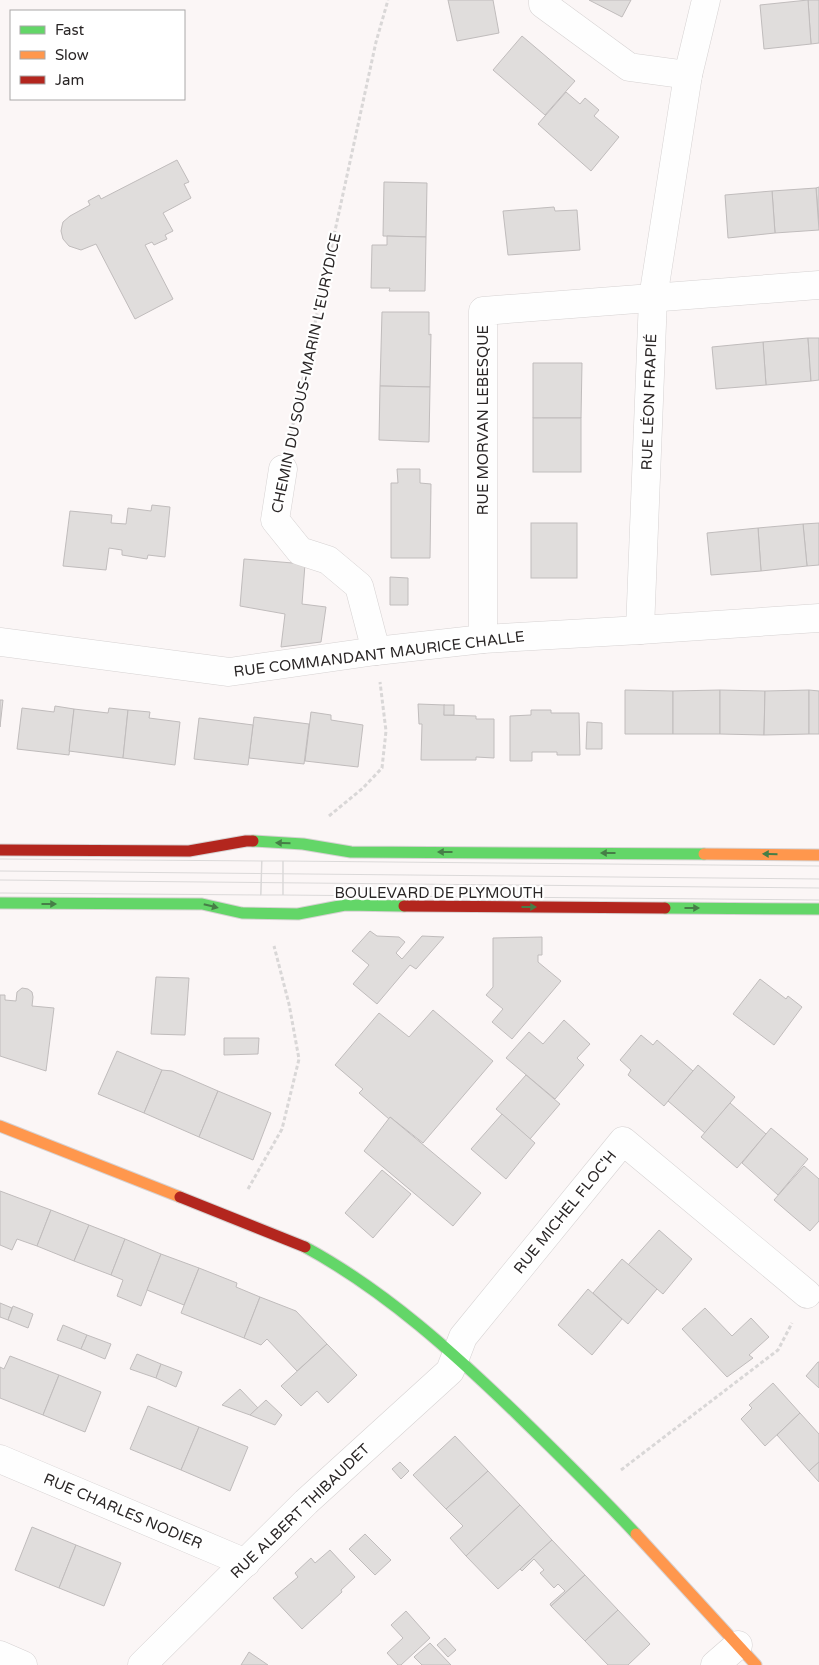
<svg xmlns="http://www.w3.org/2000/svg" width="819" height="1665" font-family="'Varela Round',sans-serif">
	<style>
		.building { fill: #e0dddc; stroke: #c0bcbc }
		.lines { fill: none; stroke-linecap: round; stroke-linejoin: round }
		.street-casing { stroke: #d6d2d2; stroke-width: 29 }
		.fast-casing { stroke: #d6d2d2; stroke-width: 13 }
		.slow-casing { stroke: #d6d2d2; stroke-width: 13 }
		.jam-casing { stroke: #d6d2d2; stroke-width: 13 }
		.path { stroke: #d9d7d7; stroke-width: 3; stroke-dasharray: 4 2.5; stroke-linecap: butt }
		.street { stroke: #fefefe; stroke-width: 28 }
		.fast { stroke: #63d668; stroke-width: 11 }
		.slow { stroke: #ff974d; stroke-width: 11 }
		.jam { stroke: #b3261e; stroke-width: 11 }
		.tram { stroke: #dbd9d9; stroke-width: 1 }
		.oneway { fill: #467e47 }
		.labels { text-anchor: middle; stroke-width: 4.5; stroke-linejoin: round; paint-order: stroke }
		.street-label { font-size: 15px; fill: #2a2626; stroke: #fff }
	</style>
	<rect width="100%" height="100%" fill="#fbf6f6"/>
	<g class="building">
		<path d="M448,0H493L499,33L457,41Z"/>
		<path d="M589,0H631L622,17Z"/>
		<path d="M808,0H819V43L811,44Z"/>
		<path d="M808,0L811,44L764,49L760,5Z"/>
		<path d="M522,36L575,81L545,115L493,70Z"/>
		<path d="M566,92L580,104L585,98L599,110L594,116L619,137L591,171L538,124Z"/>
		<path d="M177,160L189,182L184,184L191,198L163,213L173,231L165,235L167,239L154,245L152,242L145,245L173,299L135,319L96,244L81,250L69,246L63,239L61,231L62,226L63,222L70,216L90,205L88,201L99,195L101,199Z"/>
		<path d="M384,182L427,183L426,237L383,236Z"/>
		<path d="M819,187V223L816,188Z"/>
		<path d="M816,188L819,230L775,233L772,191Z"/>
		<path d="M772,191L775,233L728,238L725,195Z"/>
		<path d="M554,207L555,211L577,210L580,250L508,255L503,211Z"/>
		<path d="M387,236L426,237L425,291H389L390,288H371L372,245H387Z"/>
		<path d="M382,312H429V335L431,334L430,387L380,386Z"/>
		<path d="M808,338L811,381L766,385L763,342Z"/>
		<path d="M808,338H819V380L811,381Z"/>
		<path d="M763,342L766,385L716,389L712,347Z"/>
		<path d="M533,363H582L581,418H533Z"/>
		<path d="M380,386L430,387L429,442L379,440Z"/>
		<rect x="533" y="418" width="48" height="54"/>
		<path d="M397,469H420V483L431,484L430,558H391V483H398Z"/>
		<path d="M152,505L170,507L165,557L148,555L147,559L122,555V550L109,548L106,570L63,566L70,511L112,515L111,523L126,524L128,508L151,511Z"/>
		<rect x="531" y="523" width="46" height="55"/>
		<path d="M819,523V565L807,566L803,524Z"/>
		<path d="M803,524L807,566L761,571L758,528Z"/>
		<path d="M758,528L761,571L711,575L707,533Z"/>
		<path d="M244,559L305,564L302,604L326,607L321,642L281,647L285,614L240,606Z"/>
		<path d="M390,577L408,578V605H390Z"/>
		<path d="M625,690L673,691V734H625Z"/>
		<path d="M720,690V734H673V691Z"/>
		<path d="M720,690L765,691L764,735L720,734Z"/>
		<path d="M809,690V734L764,735L765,691Z"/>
		<path d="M809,690L819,691V734H809Z"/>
		<path d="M0,700H3L0,727Z"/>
		<path d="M418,704L445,705L444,715L476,716V719H494V758L476,757V760H421L422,724H419Z"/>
		<rect x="444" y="705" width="10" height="10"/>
		<path d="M55,706L74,709L69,755L17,749L22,708L54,712Z"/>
		<path d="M109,708L128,710L123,758L69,751L74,709L108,713Z"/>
		<path d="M128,710L150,712L149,718L180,722L175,765L123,758Z"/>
		<path d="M531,710H551V713H579L580,755H557V752H532V761H510V716L531,715Z"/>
		<path d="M311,712L331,715V720L363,725L358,767L305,761Z"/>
		<path d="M254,717L309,724L304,764L249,758Z"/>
		<path d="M199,718L253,725L248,765L194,759Z"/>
		<path d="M587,722L602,723V749H586Z"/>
		<path d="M370,931L377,936L399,937L405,942L396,953L402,959L422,936L444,937L416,969L410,965L377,1004L353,984L369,965L352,951Z"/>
		<path d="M542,937V955H538V962L561,981L512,1039L492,1022L503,1009L486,995L493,987V938Z"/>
		<path d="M156,977L189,978L185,1035L151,1034Z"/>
		<path d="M760,979L786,999L788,996L802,1007L774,1045L733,1014Z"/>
		<path d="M22,988L28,989L32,992L33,997L32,1006L54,1008L46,1071L0,1056V995H5V1000L16,1001L17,992Z"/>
		<path d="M433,1010L493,1061L423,1143L390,1117L389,1119L359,1093L363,1089L335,1065L379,1013L409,1037Z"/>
		<path d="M564,1020L590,1044L577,1058L584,1065L555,1099L506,1058L529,1032L543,1044Z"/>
		<path d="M641,1035L653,1045L657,1040L693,1071L664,1106L628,1075L631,1070L620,1060Z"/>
		<path d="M224,1038H259L258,1054L224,1055Z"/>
		<path d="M117,1051L162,1070L144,1113L98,1094Z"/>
		<path d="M698,1065L735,1097L705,1133L668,1101Z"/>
		<path d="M162,1070L172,1071L218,1091L199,1137L144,1113Z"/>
		<path d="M526,1075L560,1104L530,1139L496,1109Z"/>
		<path d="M218,1091L271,1113L253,1160L199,1137Z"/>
		<path d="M730,1103L766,1134L737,1168L701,1137Z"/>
		<path d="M502,1114L535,1143L506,1179L471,1149Z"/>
		<path d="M390,1117L481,1193L453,1226L364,1151Z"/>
		<path d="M771,1128L808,1159L778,1195L742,1163Z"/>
		<path d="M804,1166L819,1179V1221L810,1231L774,1200Z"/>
		<path d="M382,1170L411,1194L373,1238L345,1213Z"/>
		<path d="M0,1191L51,1210L37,1246L17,1239L12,1250L0,1245Z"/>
		<path d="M51,1210L89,1225L74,1261L37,1246Z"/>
		<path d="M89,1225L125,1239L111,1275L74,1261Z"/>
		<path d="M659,1230L692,1259L663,1294L628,1265Z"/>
		<path d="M125,1239L161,1254L141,1306L117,1296L123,1280L111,1275Z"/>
		<path d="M161,1254L199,1268L184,1305L147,1290Z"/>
		<path d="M622,1259L657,1289L628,1324L593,1293Z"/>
		<path d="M199,1268L237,1283L236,1287L260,1297L244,1338L181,1313Z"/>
		<path d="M588,1289L622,1319L592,1355L558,1325Z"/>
		<path d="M260,1297L296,1311L327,1344L297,1371L267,1339L261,1345L244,1338Z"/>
		<path d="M0,1303L12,1308L8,1320L0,1317Z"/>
		<path d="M13,1306L33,1314L28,1328L8,1320Z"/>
		<path d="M705,1308L732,1336L751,1318L769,1337L749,1355L753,1358L727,1377L682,1329Z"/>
		<path d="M63,1325L87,1335L81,1349L57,1340Z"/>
		<path d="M87,1335L111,1344L105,1359L81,1349Z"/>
		<path d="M327,1344L357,1375L328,1403L317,1391L301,1406L281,1386Z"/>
		<path d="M137,1354L161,1364L156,1378L130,1369Z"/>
		<path d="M10,1356L59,1375L43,1415L0,1398V1367L4,1369Z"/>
		<path d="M818,1362H819V1388L806,1376Z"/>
		<path d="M161,1364L182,1372L176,1387L156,1378Z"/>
		<path d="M59,1375L101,1392L85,1432L43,1415Z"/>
		<path d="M773,1383L800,1413L765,1446L741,1419L752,1408L749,1405Z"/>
		<path d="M240,1389L258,1408L250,1415L222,1405Z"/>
		<path d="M266,1400L282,1415L275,1425L250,1415Z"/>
		<path d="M148,1406L199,1427L181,1470L130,1449Z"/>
		<path d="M800,1413L819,1434V1462L809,1471L777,1435Z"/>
		<path d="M199,1427L248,1447L230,1491L181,1470Z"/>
		<path d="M455,1436L488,1471L446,1509L413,1475Z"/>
		<path d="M400,1462L409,1471L401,1479L392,1469Z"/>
		<path d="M819,1462V1482L809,1471Z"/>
		<path d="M488,1471L520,1505L466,1556L450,1538L463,1526L446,1509Z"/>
		<path d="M520,1505L552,1540L498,1589L466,1556Z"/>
		<path d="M32,1527L76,1545L59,1588L15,1570Z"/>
		<path d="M365,1534L391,1560L375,1575L349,1549Z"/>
		<path d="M552,1540L585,1575L551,1606L550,1604L565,1591L558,1584L554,1588L540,1573L544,1570L534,1559L522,1571L520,1569Z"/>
		<path d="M76,1545L121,1563L104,1606L59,1588Z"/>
		<path d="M330,1550L355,1577L341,1590L342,1592L302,1629L273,1598L298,1577L295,1573L311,1558L315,1563Z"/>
		<path d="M585,1575L618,1610L585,1641L551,1606Z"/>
		<path d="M618,1610L650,1644L628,1665H608L585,1641Z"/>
		<path d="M406,1611L430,1638L401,1665H398L387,1653L403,1638L391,1625Z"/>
		<path d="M445,1638L456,1650L448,1657L437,1645Z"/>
		<path d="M430,1643L451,1665H422L414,1657Z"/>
		<path d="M249,1652L268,1665H241Z"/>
	</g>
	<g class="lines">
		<defs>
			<g id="street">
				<path d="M543,0V4L629,67L688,75"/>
				<path d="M706,0L688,75L653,298L640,630L819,618"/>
				<path d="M283,469L275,520L300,551L328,560L359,586L376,651"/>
				<path d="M483,639V311L819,285"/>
				<path d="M0,642L229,672L376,651L483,639L640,630"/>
				<path d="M0,1459L246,1563"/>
				<path d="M0,1655L23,1665"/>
				<path d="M142,1665L306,1502L450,1371L463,1337L623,1141L807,1294"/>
				<path d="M715,1665L738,1645"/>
			</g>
			<g id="fast">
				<path d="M253,841L303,844L351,852L704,854"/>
				<path d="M0,903L202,904L242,913L298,914L345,905L404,906"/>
				<path d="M665,908L819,909"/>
				<path d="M305,1247C386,1291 455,1354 521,1418C560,1456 599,1494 636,1534"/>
			</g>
			<g id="slow">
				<path d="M704,854L819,855"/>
				<path d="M0,1126L180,1197"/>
				<path d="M636,1534L756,1665"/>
			</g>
			<g id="jam">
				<path d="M0,850L189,851L246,841H253"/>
				<path d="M404,906L665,908"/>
				<path d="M180,1197L305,1247"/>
			</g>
		</defs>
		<use href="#street" class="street-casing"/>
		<use href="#fast" class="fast-casing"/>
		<use href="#slow" class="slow-casing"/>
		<use href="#jam" class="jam-casing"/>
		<g class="path">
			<path d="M290,438L376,42L388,0"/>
			<path d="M329,816L363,788L382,768L386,731L380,682"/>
			<path d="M248,1189L282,1129L299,1059L289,1004L274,946"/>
			<path d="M621,1470L778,1350L792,1323"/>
		</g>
		<use href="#street" class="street"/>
		<use href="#fast" class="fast"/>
		<use href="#slow" class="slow"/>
		<use href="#jam" class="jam"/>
		<g class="tram">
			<path d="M0,859L262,861L261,895L0,893"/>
			<path d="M262,861H283V895H261Z"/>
			<path d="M819,866L283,861V895L819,900"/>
			<path d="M0,871L819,879"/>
			<path d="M0,880L819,888"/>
		</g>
	</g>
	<defs><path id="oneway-solid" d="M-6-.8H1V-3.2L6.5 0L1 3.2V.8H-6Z" transform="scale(1.25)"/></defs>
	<g class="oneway">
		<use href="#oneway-solid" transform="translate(283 843) rotate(-178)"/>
		<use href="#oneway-solid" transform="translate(445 852) rotate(-180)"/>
		<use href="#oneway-solid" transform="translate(608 853) rotate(-180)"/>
		<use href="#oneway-solid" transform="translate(770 854) rotate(-179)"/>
		<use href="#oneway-solid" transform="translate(49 904)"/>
		<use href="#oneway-solid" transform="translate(211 906) rotate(14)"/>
		<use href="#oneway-solid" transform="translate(529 907)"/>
		<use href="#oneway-solid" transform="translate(692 908)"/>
	</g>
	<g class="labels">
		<g class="street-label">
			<text transform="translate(306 373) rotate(-78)" y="5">CHEMIN DU SOUS-MARIN L'EURYDICE</text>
			<text transform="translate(649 402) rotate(-88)" y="5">RUE LÉON FRAPIÉ</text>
			<text transform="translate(483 420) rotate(-90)" y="5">RUE MORVAN LEBESQUE</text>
			<text transform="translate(379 654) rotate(-7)" y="5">RUE COMMANDANT MAURICE CHALLE</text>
			<text x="439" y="898">BOULEVARD DE PLYMOUTH</text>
			<text transform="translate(565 1212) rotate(-51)" y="5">RUE MICHEL FLOC'H</text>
			<text transform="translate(123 1511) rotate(23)" y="5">RUE CHARLES NODIER</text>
			<text transform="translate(300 1511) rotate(-44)" y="5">RUE ALBERT THIBAUDET</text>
		</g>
	</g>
	<rect x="10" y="10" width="175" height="90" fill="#ffffff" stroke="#aaa8a8"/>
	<rect x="20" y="26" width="25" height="8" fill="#63d668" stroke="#aaa8a8"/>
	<text x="55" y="35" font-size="15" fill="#2a2626">Fast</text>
	<rect x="20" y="51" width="25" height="8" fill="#ff974d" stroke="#aaa8a8"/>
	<text x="55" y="60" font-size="15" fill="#2a2626">Slow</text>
	<rect x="20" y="76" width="25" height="8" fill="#b3261e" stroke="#aaa8a8"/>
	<text x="55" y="85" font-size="15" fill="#2a2626">Jam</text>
</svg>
